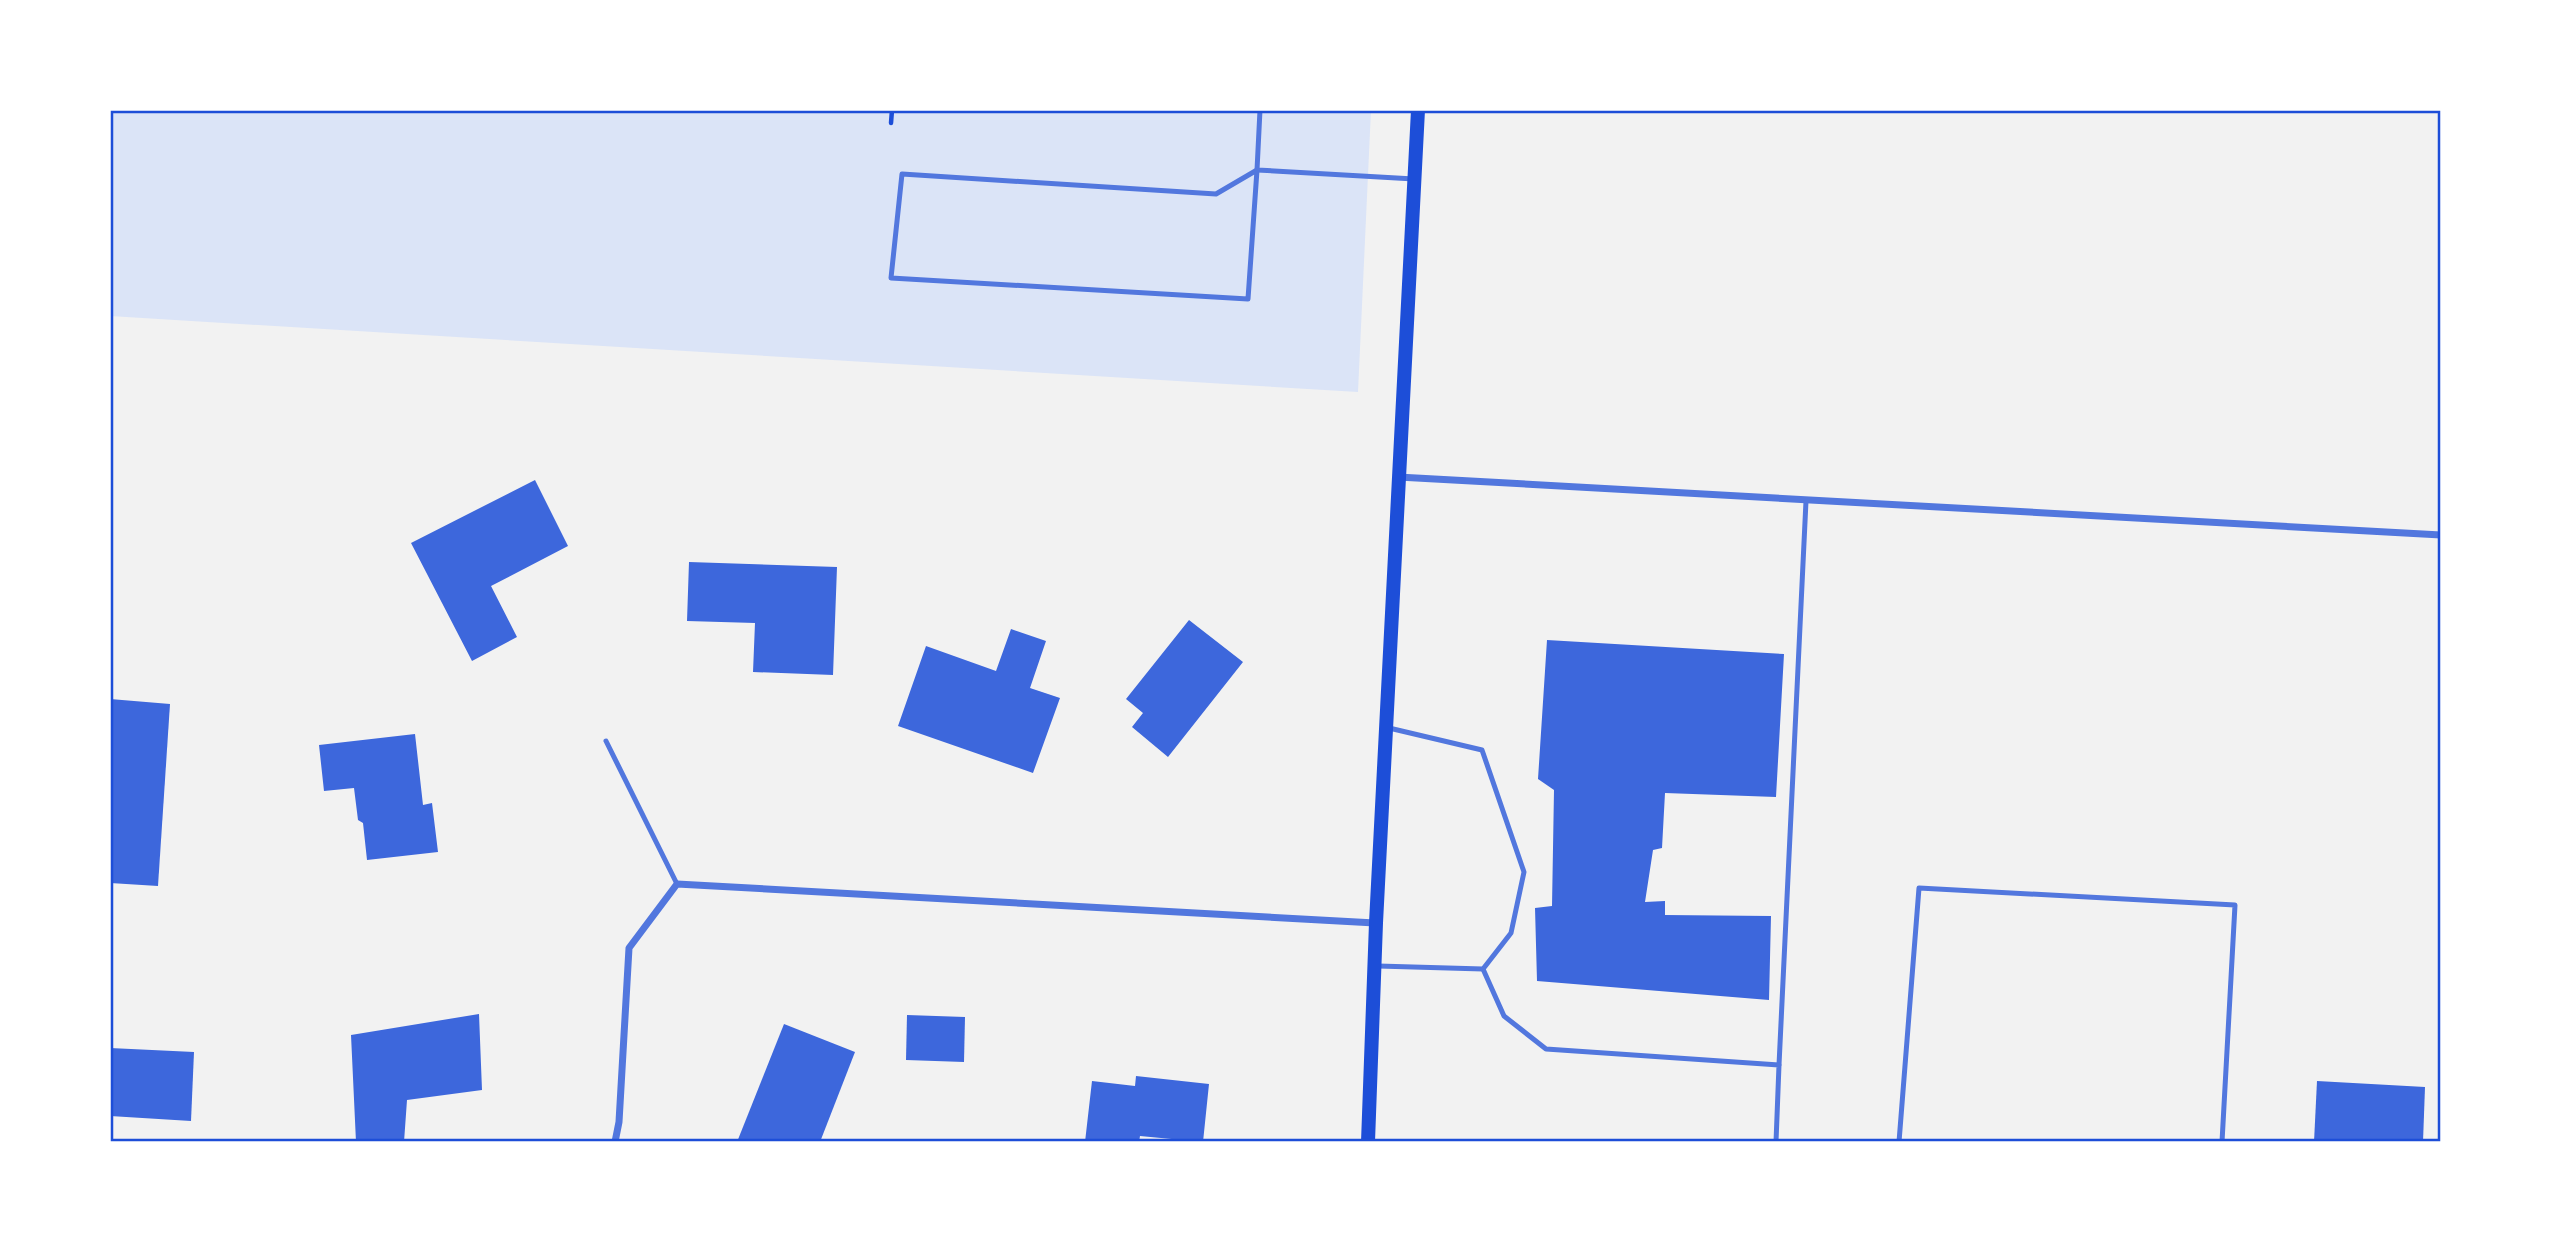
<svg xmlns="http://www.w3.org/2000/svg" width="2551" height="1252" font-family="Commissioner,sans-serif">
	<style>
		.green { fill: #dbe4f7 }
		.building { fill: #3d67dc }
		.lines { fill: none; stroke-linecap: round; stroke-linejoin: round }
		.path { stroke: #1d4ed8; stroke-width: 4.5 }
		.service { stroke: #5277de; stroke-width: 5 }
		.minor { stroke: #5277de; stroke-width: 7 }
		.secondary { stroke: #1d4ed8; stroke-width: 14 }
		.neatline { fill: none; stroke: #1d4ed8; stroke-width: 2.5 }
	</style>
	<rect width="100%" height="100%" fill="#f2f2f2"/>
	<path class="green" d="M110,110H1371L1358,392L110,316Z"/>
	<g class="building">
		<path d="M535,480L568,546L491,586L517,637L472,661L411,543Z"/>
		<path d="M689,562L837,567L833,675L753,672L755,623L687,621Z"/>
		<path d="M1189,620L1243,662L1168,757L1132,727L1143,713L1126,699Z"/>
		<path d="M1011,629L1046,641L1030,688L1060,698L1033,773L898,726L926,646L996,671Z"/>
		<path d="M1547,640L1784,654L1776,797L1665,793L1662,848L1653,850L1645,902L1665,901V915L1771,916L1769,1000L1537,981L1535,908L1552,906L1554,790L1538,779Z"/>
		<path d="M110,699L170,704L158,886L110,883Z"/>
		<path d="M415,734L423,805L432,803L438,852L367,860L363,823L358,820L354,788L324,791L319,745Z"/>
		<path d="M479,1014L482,1090L407,1100L404,1142H356L351,1035Z"/>
		<path d="M907,1015L965,1017L964,1062L906,1060Z"/>
		<path d="M784,1024L855,1052L820,1142H737Z"/>
		<path d="M110,1048L194,1052L191,1121L110,1116Z"/>
		<path d="M1136,1076L1209,1084L1203,1142L1140,1136L1139,1142H1085L1092,1081L1135,1086Z"/>
		<path d="M2317,1081L2425,1087L2423,1142H2314Z"/>
	</g>
	<g class="lines">
		<path class="path" d="M891,123L892,110"/>
		<g class="service">
			<path d="M1260,110L1257,170L1414,179"/>
			<path d="M1257,170L1248,299L891,278L902,174L1216,194Z"/>
			<path d="M606,741L677,884"/>
			<path d="M1378,966L1483,969L1511,933L1524,872L1482,750L1389,728"/>
			<path d="M1483,969L1504,1016L1546,1049L1779,1065L1776,1142"/>
			<path d="M1779,1065L1806,501"/>
			<path d="M1899,1142L1919,888L2235,905L2222,1142"/>
		</g>
		<g class="minor">
			<path d="M1398,477L2441,535"/>
			<path d="M615,1142L619,1122L629,948L677,884L1375,923"/>
		</g>
		<path class="secondary" d="M1368,1142L1376,923L1418,110"/>
	</g>
	<rect width="2551" height="1252" fill="none" stroke="#ffffff" stroke-width="224"/>
	<rect x="112" y="112" width="2327" height="1028" class="neatline"/>
</svg>
